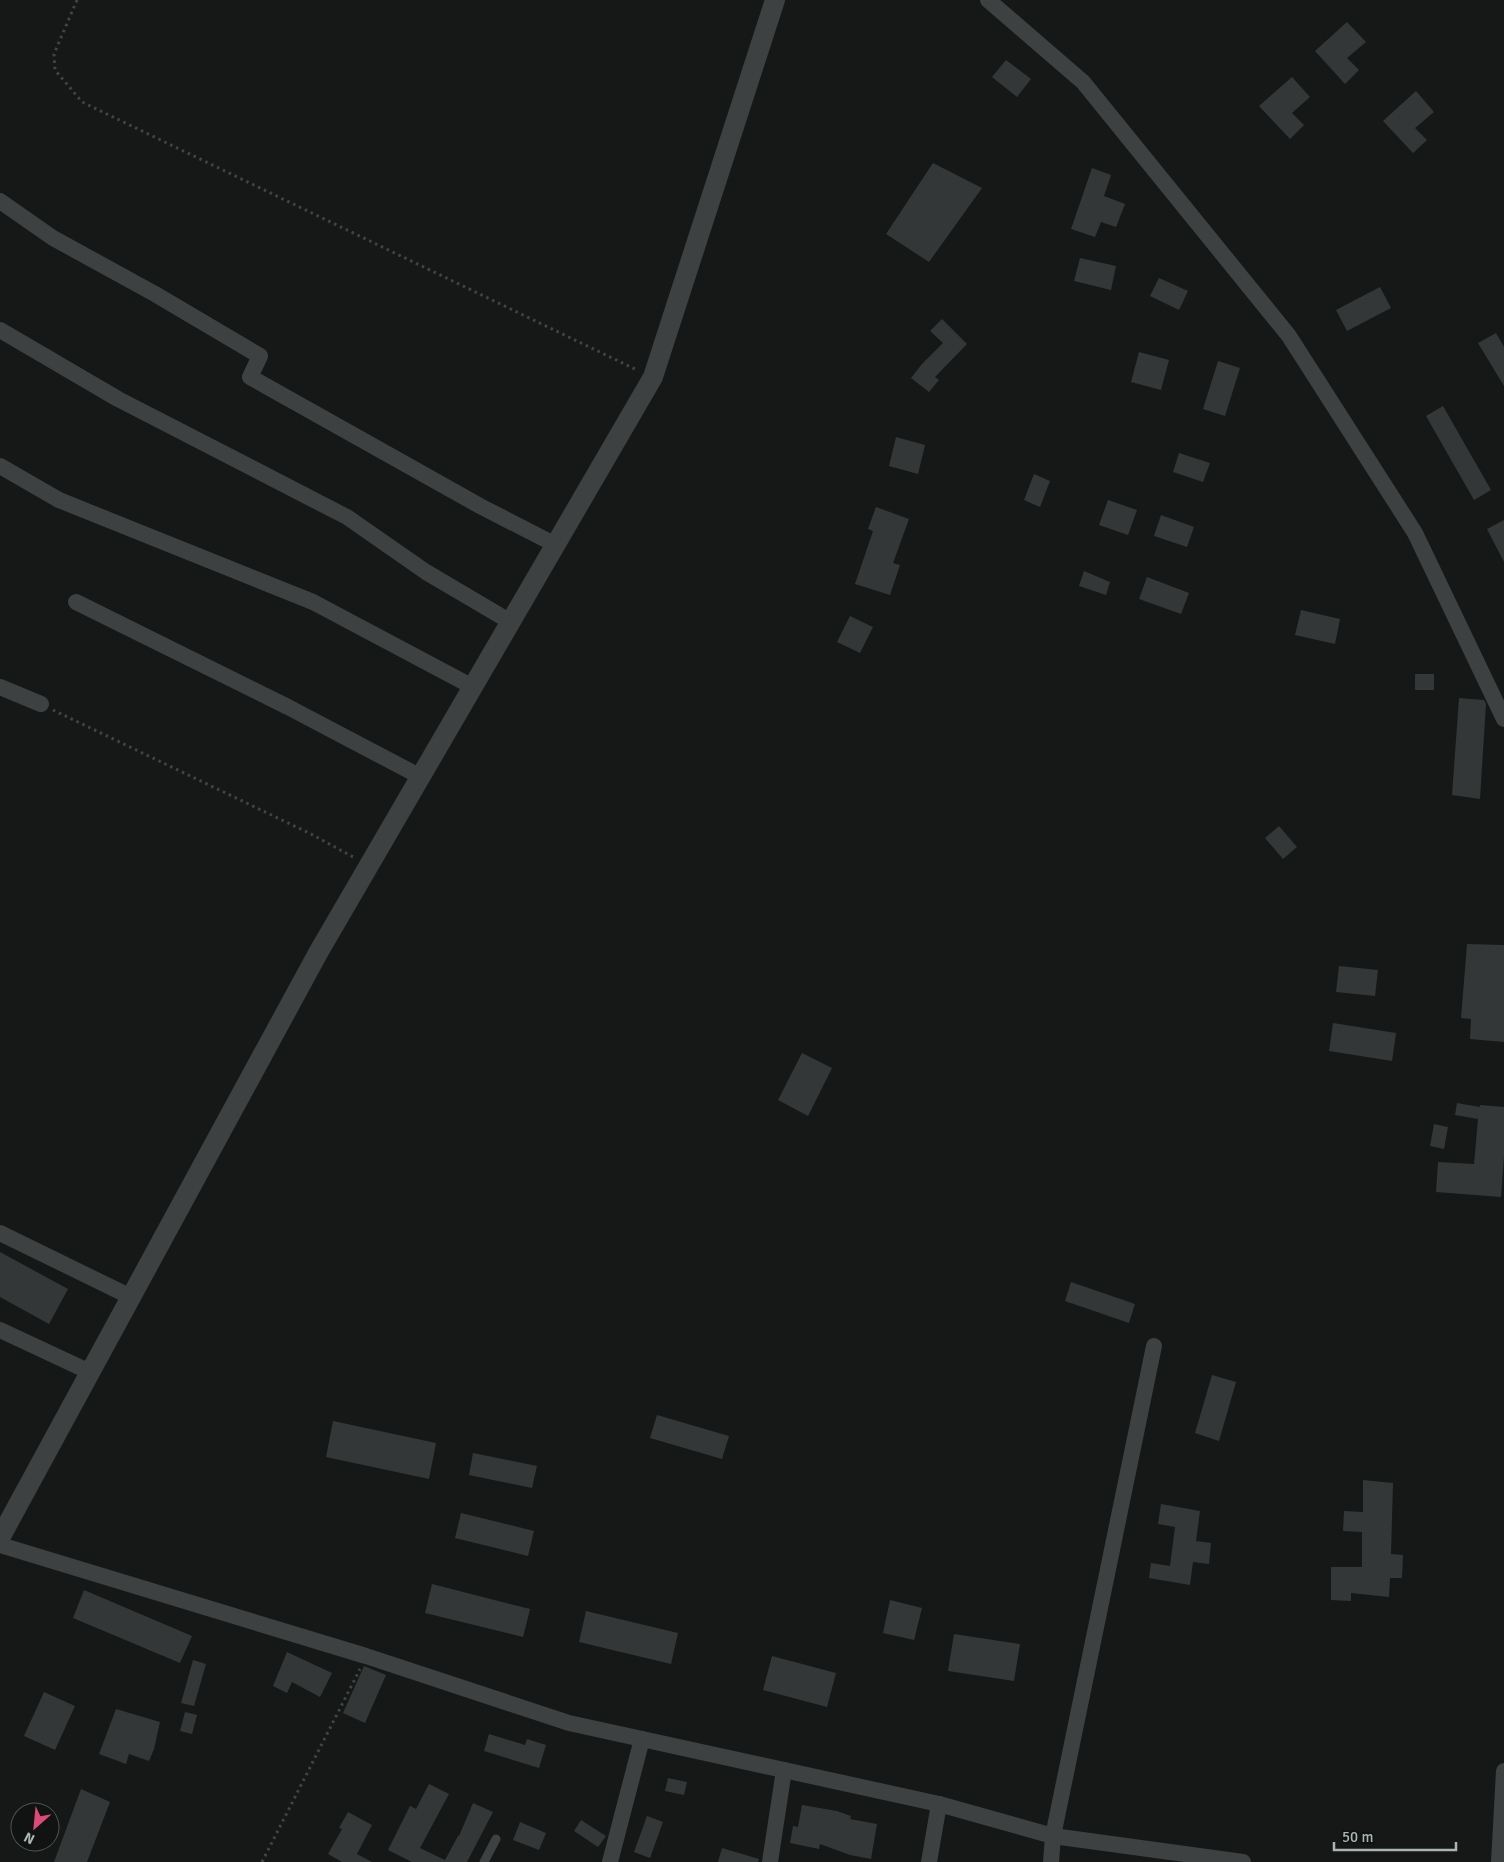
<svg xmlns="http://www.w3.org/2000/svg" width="1504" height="1862" font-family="Signika,sans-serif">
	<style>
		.building { fill: #333737 }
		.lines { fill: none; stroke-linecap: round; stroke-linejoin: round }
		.path { stroke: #404544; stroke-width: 3; stroke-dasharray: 2.5 4; stroke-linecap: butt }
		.service { stroke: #3d4141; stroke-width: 9 }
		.minor { stroke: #3d4141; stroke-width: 16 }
		.tertiary { stroke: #3d4141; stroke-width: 20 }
	</style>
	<rect width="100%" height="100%" fill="#161818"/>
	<g class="building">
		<path d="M1347,22L1366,42L1347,58L1359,70L1345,84L1315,51Z"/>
		<path d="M1006,60L1031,79L1017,97L992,77Z"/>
		<path d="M1292,77L1310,97L1292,113L1304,125L1290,139L1259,106Z"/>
		<path d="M1416,91L1434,112L1415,128L1427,140L1413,153L1383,121Z"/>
		<path d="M933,163L982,188L929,262L886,234Z"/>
		<path d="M1092,168L1111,175L1104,196L1125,204L1116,227L1101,222L1095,237L1071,229Z"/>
		<path d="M1080,258L1116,266L1111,290L1074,281Z"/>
		<path d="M1159,278L1188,291L1179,310L1150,296Z"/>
		<path d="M1380,287L1391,308L1347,331L1336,310Z"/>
		<path d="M942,319L967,344L935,377L939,380L929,392L911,378L922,364L943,343L930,331Z"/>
		<path d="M1496,333L1504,347V386L1478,343Z"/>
		<path d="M1139,352L1169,360L1161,390L1131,382Z"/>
		<path d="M1218,361L1240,368L1225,416L1203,409Z"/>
		<path d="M1443,406L1491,490L1474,500L1426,416Z"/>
		<path d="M896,437L925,445L918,474L889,466Z"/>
		<path d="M1179,453L1210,463L1203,482L1173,472Z"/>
		<path d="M1034,474L1050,481L1040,507L1024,500Z"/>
		<path d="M1108,500L1137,510L1128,535L1099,525Z"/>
		<path d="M876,507L909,519L893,563L900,565L890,595L855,584L873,531L868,529Z"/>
		<path d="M1161,515L1194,527L1187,547L1154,536Z"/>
		<path d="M1504,520V562L1487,529Z"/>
		<path d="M1084,571L1110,582L1106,595L1079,586Z"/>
		<path d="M1147,577L1189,593L1181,614L1139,599Z"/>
		<path d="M1301,610L1340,619L1335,644L1295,635Z"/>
		<path d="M850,616L873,627L860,653L837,642Z"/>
		<rect x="1415" y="674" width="19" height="16"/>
		<path d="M1459,698L1484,700L1486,704L1480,799L1452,795Z"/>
		<path d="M1279,826L1297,847L1283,859L1265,838Z"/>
		<path d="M1467,944L1504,945V1042L1470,1039L1471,1019L1461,1018Z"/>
		<path d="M1339,966L1378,970L1375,996L1336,992Z"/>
		<path d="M1333,1023L1396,1033L1392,1061L1329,1051Z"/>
		<path d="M802,1053L832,1068L808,1116L778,1100Z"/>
		<path d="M1457,1103L1480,1107V1105L1504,1107V1156L1501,1197L1436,1192L1438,1162L1474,1164L1478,1119L1455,1115Z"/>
		<path d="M1434,1124L1448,1127L1444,1149L1430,1146Z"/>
		<path d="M0,1252L68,1289L49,1324L0,1297Z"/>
		<path d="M1071,1282L1135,1304L1129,1323L1065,1301Z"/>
		<path d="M1212,1375L1236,1382L1219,1441L1195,1433Z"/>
		<path d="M657,1415L729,1436L722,1459L650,1438Z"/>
		<path d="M333,1421L436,1443L429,1479L326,1457Z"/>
		<path d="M473,1453L537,1466L532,1488L469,1475Z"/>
		<path d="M1363,1480L1393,1483L1391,1554L1403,1555L1402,1578H1390L1389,1597L1351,1593V1601L1331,1600V1567H1362V1532L1343,1531L1344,1511L1363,1512Z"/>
		<path d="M1161,1504L1200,1511L1196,1541L1211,1543L1209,1564L1193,1562L1190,1585L1149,1578L1151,1563L1170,1566L1175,1527L1158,1524Z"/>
		<path d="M461,1513L534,1531L528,1556L455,1538Z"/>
		<path d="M432,1584L530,1609L523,1637L425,1613Z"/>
		<path d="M84,1590L192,1636L180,1663L73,1618Z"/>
		<path d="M890,1600L922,1608L914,1640L883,1633Z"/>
		<path d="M586,1611L678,1633L671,1664L579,1642Z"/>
		<path d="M954,1634L1020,1644L1014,1681L948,1671Z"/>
		<path d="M287,1652L332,1673L320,1697L292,1682L287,1693L273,1686Z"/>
		<path d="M772,1656L836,1673L827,1707L763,1690Z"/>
		<path d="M193,1660L206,1664L194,1706L181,1703Z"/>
		<path d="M364,1666L386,1675L365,1723L343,1713Z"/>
		<path d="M44,1692L75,1706L55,1750L24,1736Z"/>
		<path d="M116,1709L160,1722L154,1749L149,1761L129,1754L126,1764L99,1754Z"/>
		<path d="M185,1712L197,1715L192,1734L180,1731Z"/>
		<path d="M489,1734L525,1745L527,1739L546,1745L539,1768L484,1751Z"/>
		<path d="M668,1778L687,1782L684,1795L665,1791Z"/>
		<path d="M429,1784L449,1794L420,1848L445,1860L458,1836H459L473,1803L493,1812L467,1862H412L388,1850L410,1806L416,1809Z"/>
		<path d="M81,1789L110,1802L87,1862H54Z"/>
		<path d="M802,1805L837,1811L851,1816L850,1819L877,1824L871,1859L850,1855L820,1844L819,1849L790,1843L793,1826L798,1827Z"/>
		<path d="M348,1812L372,1825L357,1854L372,1862H342L328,1854L342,1829L339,1828Z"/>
		<path d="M647,1816L663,1822L650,1858L634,1852Z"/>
		<path d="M581,1820L606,1836L598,1847L574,1831Z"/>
		<path d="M520,1822L546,1833L539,1850L513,1840Z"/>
		<path d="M722,1848L759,1859L758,1862H718Z"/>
	</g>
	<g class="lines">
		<g class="path">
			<path d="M77,0L54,54L55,70L82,102L637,370"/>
			<path d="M53,710L311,834L355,858"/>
			<path d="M262,1862L360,1669"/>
		</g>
		<path class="service" d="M484,1862L496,1839"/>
		<g class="minor">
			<path d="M988,0L1083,82L1289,336L1415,533L1504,719"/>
			<path d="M0,201L53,238L155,294L260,356L250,377L480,506L556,545"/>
			<path d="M0,330L118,399L347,517L426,572L511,622"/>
			<path d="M0,466L59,500L313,602L473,687"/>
			<path d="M76,602L288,707L421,777"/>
			<path d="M0,687L41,704"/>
			<path d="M0,1233L131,1297"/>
			<path d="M0,1330L90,1372"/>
			<path d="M0,1545L366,1656L569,1723L939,1804L1053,1836L1243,1862"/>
			<path d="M610,1862L642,1739"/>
			<path d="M770,1862L784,1770"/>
			<path d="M929,1862L939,1804"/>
			<path d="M1051,1862L1053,1836L1154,1346"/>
			<path d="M1499,1862L1504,1771"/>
		</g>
		<path class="tertiary" d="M0,1538L318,953L653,377L775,0"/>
	</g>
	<g transform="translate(35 1827) rotate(207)"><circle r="24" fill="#111313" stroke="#4e5453"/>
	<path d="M0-4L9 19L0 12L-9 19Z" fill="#dc4a78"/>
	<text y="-8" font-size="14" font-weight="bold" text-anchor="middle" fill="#aab6b3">N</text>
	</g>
	<path d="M1334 1842v8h122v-8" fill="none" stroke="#aab6b3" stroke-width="2.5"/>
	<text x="1342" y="1842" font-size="15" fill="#aab6b3" stroke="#111313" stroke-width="4" paint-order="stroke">50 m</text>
</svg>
